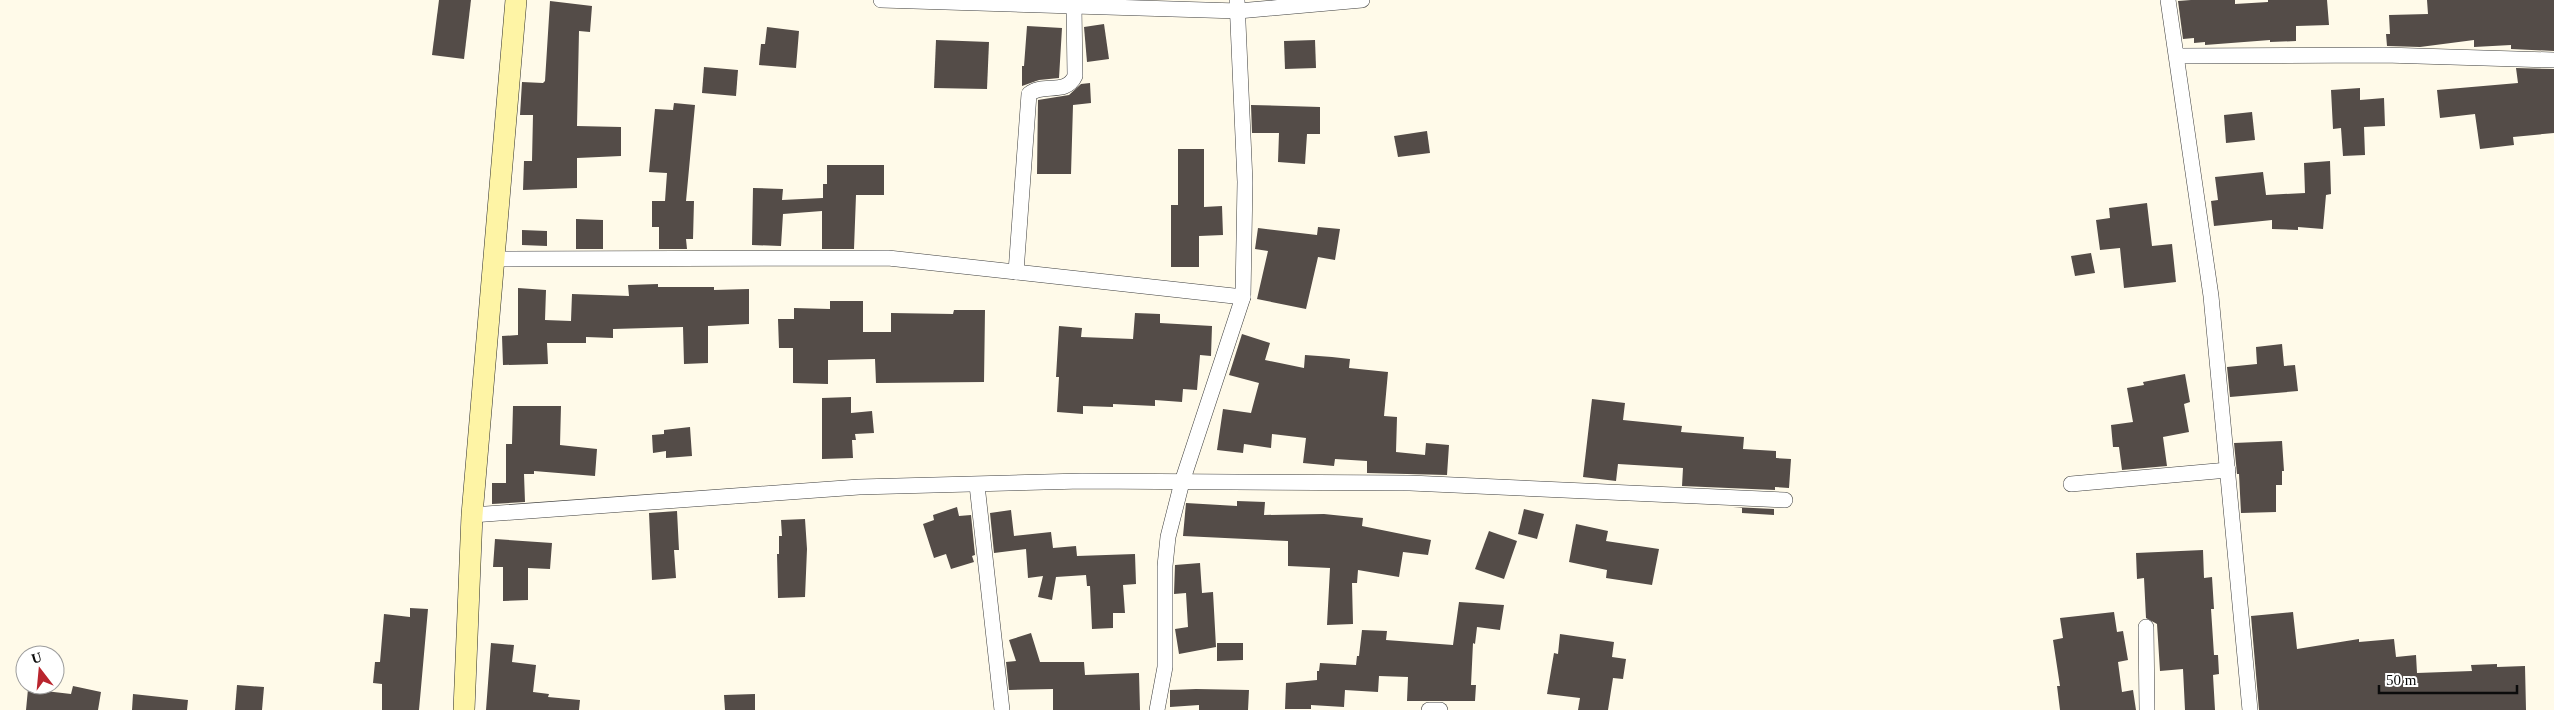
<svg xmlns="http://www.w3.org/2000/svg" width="2554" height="710" font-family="Georgia,serif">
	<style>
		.building { fill: #544c48 }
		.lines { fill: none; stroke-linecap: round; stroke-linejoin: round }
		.street-casing { stroke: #3e3e3e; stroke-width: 16 }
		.secondary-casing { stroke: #2d2d2d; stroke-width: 22 }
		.street { stroke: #fff; stroke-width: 15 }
		.secondary { stroke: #fef4a5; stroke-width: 21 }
	</style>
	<rect width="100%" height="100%" fill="#fffae9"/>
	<g class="building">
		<path d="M439,0H471L464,59L432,55Z"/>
		<path d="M2191,0H2235V4L2268,2V0H2327L2329,25L2296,26V41L2270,42V40L2205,45V42L2194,43V38L2183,39L2178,1Z"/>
		<path d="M2427,0H2554V51L2511,49V45L2474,47V40L2420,47L2387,46L2386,34H2390L2389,15L2428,14Z"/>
		<path d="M550,1L592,6L590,32L579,31L577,126L621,127V156L577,158V188L523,190L524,161H532L533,115H520L522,82L543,83L545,81Z"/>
		<path d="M1104,24L1109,59L1087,62L1084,27Z"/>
		<path d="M1027,26L1062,28L1059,78L1039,80L1022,86V66H1024Z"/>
		<path d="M767,27L799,31L796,68L759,65L761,44H765Z"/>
		<path d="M936,40L989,42L987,89L934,88Z"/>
		<path d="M1315,40L1316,68L1285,69L1284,41Z"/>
		<path d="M704,67L738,70L736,96L702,93Z"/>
		<path d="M2516,68L2554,69V133L2513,137L2514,145L2480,149L2475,114L2440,118L2437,90L2518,83Z"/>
		<path d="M1090,83L1091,103L1073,105L1071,174H1037L1038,100L1069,95L1081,84Z"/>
		<path d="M2360,88V100L2384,98L2385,126L2364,127L2365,155L2343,156L2341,128L2333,129L2331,90Z"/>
		<path d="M674,103L695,105L686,201H694L693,239H686L687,249H659V227H652V201H665L667,173L649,172L655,109L673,110Z"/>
		<path d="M1251,105L1320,107V134H1307L1305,164L1278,162L1279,133H1252Z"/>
		<path d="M2252,112L2255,140L2226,143L2224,115Z"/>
		<path d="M1427,131L1430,153L1398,157L1394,136Z"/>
		<path d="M1178,149H1204V207L1222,206L1223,235L1199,236V267H1171V205H1178Z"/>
		<path d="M2330,161L2331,194L2326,195L2323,229L2298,227V230L2272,229V220L2214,226L2211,201L2218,200L2215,177L2263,172L2266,195L2305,193L2304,163Z"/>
		<path d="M827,165H884V195H856L854,249H822V211L783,214L781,246L752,245L753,188L783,189L782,200L823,198V184H827Z"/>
		<path d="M2147,203L2152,246L2172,244L2176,282L2124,288L2120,248L2100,250L2096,220L2110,218L2109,208Z"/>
		<path d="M576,219L603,220V249H576Z"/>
		<path d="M1318,227L1340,229L1335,260L1318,257L1306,309L1257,299L1268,251L1255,249L1258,228L1317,235Z"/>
		<path d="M522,230L547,231V246L522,245Z"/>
		<path d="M2091,253L2095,273L2075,276L2071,256Z"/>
		<path d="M658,284V287H714V290L749,289V324L708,326V363L684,364L683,327L613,329V338L586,337V343H547L548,364L503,365L502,336L518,335V288L546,290L545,320L571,321L572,294L629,296L628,285Z"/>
		<path d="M830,301H863V332H891V313L953,314L954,310H985L984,382L876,383L875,359L828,360V384L793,383V348H779L778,319H794V308L830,309Z"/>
		<path d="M1135,313L1160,314V323L1212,326L1211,356L1200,355L1197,390L1183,389L1182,402L1155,400V406L1113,404V407L1083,406V414L1057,412L1059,377H1056L1059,326L1082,328L1081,337L1133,339Z"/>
		<path d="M1242,334L1270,343L1265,360L1304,368L1305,355L1332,357L1350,359L1349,368L1388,372L1384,416L1397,417L1396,452L1425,455L1426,443L1449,445L1447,475L1367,473V461L1335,459L1334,466L1303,463L1306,438L1272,434L1271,448L1244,444L1243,453L1217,450L1223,409L1251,413L1259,383L1229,375Z"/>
		<path d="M2282,344L2284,366L2295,365L2298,391L2230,397L2227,367L2257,364L2256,347Z"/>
		<path d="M2185,374L2190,402L2184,404L2189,432L2163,437L2167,466L2122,470L2119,447H2113L2111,425L2133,422L2127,388L2144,385L2143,382Z"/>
		<path d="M851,397V413L872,411L874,433L855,434L856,440H852L853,458L822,459V398Z"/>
		<path d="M1592,399L1625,403L1623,420L1682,426L1681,432L1744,437L1743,449L1776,451V458L1791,459L1789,488L1775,487V490L1682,486L1683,468L1618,464L1616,481L1583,477Z"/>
		<path d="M513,406H561L560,445L597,449L595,476L534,471V474H524L525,502L492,504V483H506V444H512Z"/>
		<path d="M690,427L692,456L666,458V451L653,453L652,435L664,434V430Z"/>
		<path d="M2282,441L2284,471H2282V485H2276V512L2241,513L2239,474H2237L2234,443Z"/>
		<path d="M1237,501L1265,502L1264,515L1324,514L1363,518L1362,526L1431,540L1428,555L1403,552L1399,577L1358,570L1357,583H1352L1353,624L1327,625L1330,568L1288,566V541L1183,536L1186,503L1237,506Z"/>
		<path d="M957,507L959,516L971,515L975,555L972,556L974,562L951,569L946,554L934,558L923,524L934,520L933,515Z"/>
		<path d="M1733,507L1774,509V515L1742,513V508Z"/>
		<path d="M1524,509L1544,514L1537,539L1518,534Z"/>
		<path d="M1011,510L1014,536L1051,532L1053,548L1076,546L1077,556L1135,554L1136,584L1123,585L1125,613H1113V628L1092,629L1090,586H1087L1086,575L1056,577L1052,600L1038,597L1043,576L1028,578L1026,549L994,553L990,513Z"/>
		<path d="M677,511L679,550H674L676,578L652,580L649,513Z"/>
		<path d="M805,519L807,549L805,597L778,598L777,554H779V536H782L781,520Z"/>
		<path d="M1576,524L1608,531L1606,541L1659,549L1652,585L1606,578L1607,570L1569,562Z"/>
		<path d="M1489,531L1517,541L1504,579L1475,569Z"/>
		<path d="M495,539L552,543L550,569L528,568V600L503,601V567H493Z"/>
		<path d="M2203,550L2204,578L2212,577L2214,609H2211L2214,655H2218L2219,674L2213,675L2215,710H2185L2183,669L2160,671L2157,624L2146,618L2144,578L2137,579L2136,553Z"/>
		<path d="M1200,563L1202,593L1213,592L1216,647L1179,654L1175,629L1188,627L1186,593L1174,594L1175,565Z"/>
		<path d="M1459,602L1504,605L1500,630L1477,627L1475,644L1473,643L1471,685H1476L1475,701H1407L1408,677L1379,676L1378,692L1345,690L1344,707L1311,705V709H1285L1286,683L1317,680V671H1319L1320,663L1356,665L1357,656H1359L1362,630L1387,631L1386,640L1453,645Z"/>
		<path d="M410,608L428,609L419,710H382V684L373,683L375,662H380L384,614L410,617Z"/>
		<path d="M2114,612L2117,632L2123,631L2128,660L2118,662L2122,692L2133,690L2136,710H2060L2057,686H2060L2053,640L2063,638L2060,618Z"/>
		<path d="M2293,612L2297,649L2359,639V642L2394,639L2396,657L2416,655L2417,673L2472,671L2471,665L2497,664V667L2525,666L2526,710H2259L2251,616Z"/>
		<path d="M1031,633L1040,662H1084L1085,675L1139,673L1140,710H1053V689L1009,690L1006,662L1016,661L1009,640Z"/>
		<path d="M1560,634L1614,642L1612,657L1626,659L1623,679L1613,678L1608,710H1578L1580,698L1547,694L1554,653L1558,654Z"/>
		<path d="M491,643L514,645L512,662L536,665L533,692L549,694L548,697L580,700L579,710H486Z"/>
		<path d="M1217,643H1243V660L1217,661Z"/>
		<path d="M237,685L264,687L262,710H235Z"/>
		<path d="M73,686L101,692L98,710H26L28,689L71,694Z"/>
		<path d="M1196,689L1249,690L1248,710H1199V705L1170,707V690Z"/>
		<path d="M133,694L188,700L187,710H132Z"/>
		<path d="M755,694V710H725L724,695Z"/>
	</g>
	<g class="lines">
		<defs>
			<g id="street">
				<path d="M881,0L1238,11L1362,0"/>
				<path d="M2168,0L2211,296L2250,710"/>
				<path d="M2178,56L2384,55L2554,60"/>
				<path d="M493,259L888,258L1243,297"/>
				<path d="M1016,272L1029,94C1043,82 1066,96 1075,76L1074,6"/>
				<path d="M2071,484L2228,470"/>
				<path d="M977,485L1002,710"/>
				<path d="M472,515L859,487L1082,481L1410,483L1785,500"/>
				<path d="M2146,627L2147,710"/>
				<path d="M1157,710L1165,667V566L1168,537L1182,482L1243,297L1245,182L1237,0"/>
				<path d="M1429,710H1440"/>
			</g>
			<path id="secondary" d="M464,710L472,515L516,0"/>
		</defs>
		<use href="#street" class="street-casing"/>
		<use href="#secondary" class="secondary-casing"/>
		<use href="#street" class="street"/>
		<use href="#secondary" class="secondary"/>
	</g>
	<g transform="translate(40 670) rotate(344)"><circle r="24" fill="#ffffff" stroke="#9d9d9d"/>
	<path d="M0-4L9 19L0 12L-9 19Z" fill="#b9252e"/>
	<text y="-8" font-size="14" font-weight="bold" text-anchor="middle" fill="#0b0b0b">U</text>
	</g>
	<path d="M2379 685v8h138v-8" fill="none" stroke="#0b0b0b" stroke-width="2.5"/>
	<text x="2386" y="685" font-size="15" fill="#0b0b0b" stroke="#ffffff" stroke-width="4" paint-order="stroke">50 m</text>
</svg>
